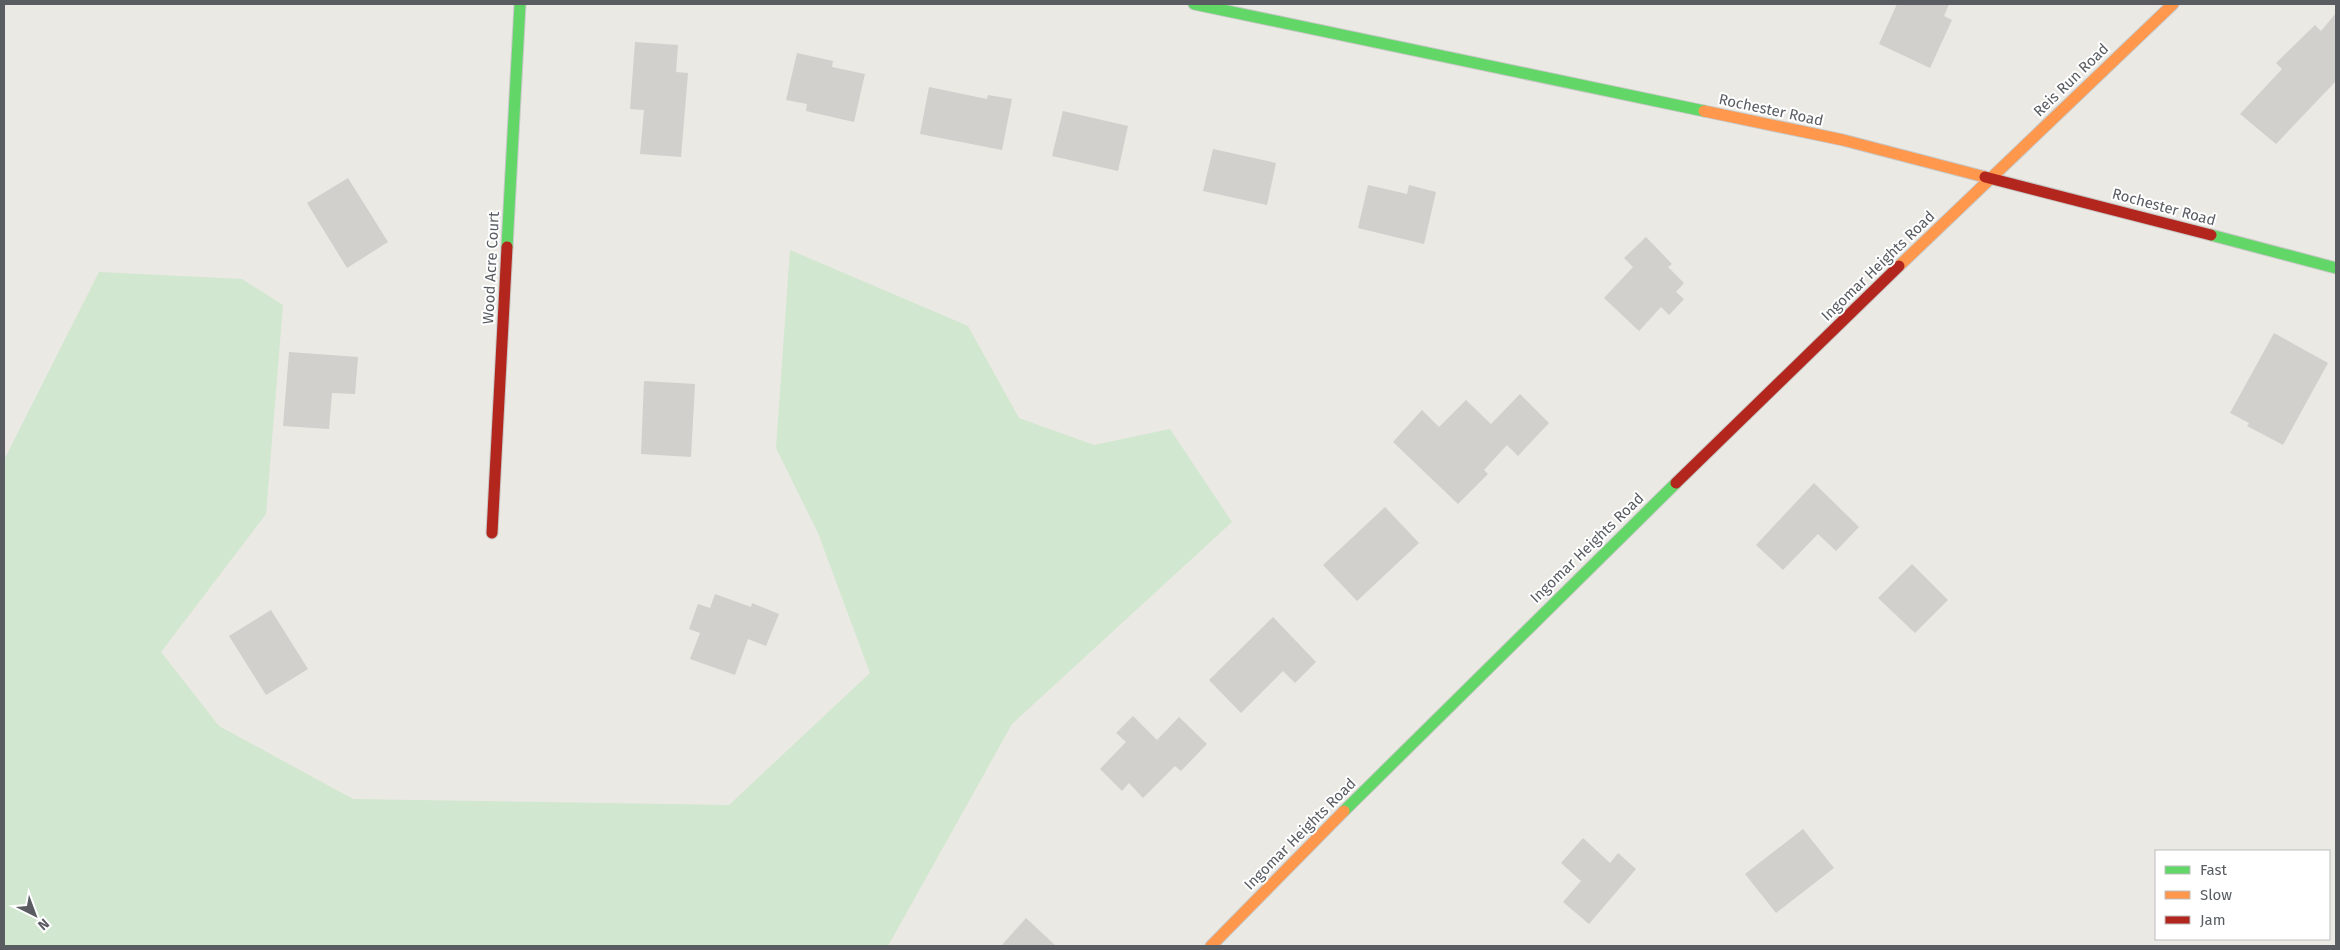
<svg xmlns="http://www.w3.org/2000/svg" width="2340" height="950" font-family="'Fira Sans',sans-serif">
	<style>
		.green { fill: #d1e7cf }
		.building { fill: #d1d0cc }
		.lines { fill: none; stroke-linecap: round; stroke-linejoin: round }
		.fast-casing { stroke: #c7c8c7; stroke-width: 13 }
		.slow-casing { stroke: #c7c8c7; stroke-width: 13 }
		.jam-casing { stroke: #c7c8c7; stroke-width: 13 }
		.fast { stroke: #63d668; stroke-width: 11 }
		.slow { stroke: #ff974d; stroke-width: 11 }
		.jam { stroke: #b3261e; stroke-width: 11 }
		.labels { text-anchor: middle; stroke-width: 4; stroke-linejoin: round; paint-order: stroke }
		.street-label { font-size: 15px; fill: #595d62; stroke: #fff }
	</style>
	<rect width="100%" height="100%" fill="#eae9e3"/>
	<path class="green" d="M790,250L968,326L1019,418L1094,445L1170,429L1232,522L1012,724L888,946H4V460L99,272L242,279L283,305L266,514L161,652L219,726L353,799L729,805L870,673L818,533L776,448Z"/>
	<g class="building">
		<path d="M1897,4H1949L1944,16L1952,20L1930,68L1879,44Z"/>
		<path d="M2336,13V81L2276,144L2240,114L2282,69L2276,63L2315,25L2321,31Z"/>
		<path d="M635,42L678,45L676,72L688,73L681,157L640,154L644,110L630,109Z"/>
		<path d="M797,53L833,61L832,67L865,74L854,122L806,111L807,104L786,100Z"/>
		<path d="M929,87L987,99L988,95L1012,99L1002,150L920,134Z"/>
		<path d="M1063,111L1128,126L1118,171L1052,156Z"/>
		<path d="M1213,149L1276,163L1267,205L1203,191Z"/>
		<path d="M348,178L388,242L347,268L307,203Z"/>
		<path d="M1368,185L1407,194L1409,185L1436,192L1424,244L1358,228Z"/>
		<path d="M1646,237L1672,264L1668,267L1684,283L1676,292L1684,299L1669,315L1661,307L1639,331L1604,298L1633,267L1624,258Z"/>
		<path d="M2274,333L2328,363L2283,445L2247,426L2249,423L2230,413Z"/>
		<path d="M289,352L358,357L355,394L332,393L329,429L283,426Z"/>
		<path d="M644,381L695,384L691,457L641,454Z"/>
		<path d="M1520,394L1549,423L1518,456L1507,445L1484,470L1488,474L1458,504L1393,442L1422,410L1439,427L1466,400L1491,424Z"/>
		<path d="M1814,483L1859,527L1836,551L1818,534L1783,570L1756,545Z"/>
		<path d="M1385,507L1419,543L1357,601L1323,565Z"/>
		<path d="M1912,564L1948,600L1915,633L1878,598Z"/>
		<path d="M715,594L751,607L752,603L779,614L766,646L748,639L735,675L690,659L700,633L689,629L698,604L710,608Z"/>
		<path d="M271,610L308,669L266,695L229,636Z"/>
		<path d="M1273,617L1316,662L1295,683L1283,671L1241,713L1209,680Z"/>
		<path d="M1133,716L1157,740L1179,717L1207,744L1181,771L1175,766L1143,798L1129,783L1122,791L1100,769L1126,742L1116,733Z"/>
		<path d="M1803,829L1834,868L1776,913L1745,874Z"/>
		<path d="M1583,838L1610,863L1618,853L1636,869L1589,924L1563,902L1581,881L1561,863Z"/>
		<path d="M1026,918L1056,946H1001Z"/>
	</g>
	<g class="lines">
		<defs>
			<g id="fast">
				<path d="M1194,4L1704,111"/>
				<path d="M2211,235L2336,268"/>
				<path d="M507,247L520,4"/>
				<path d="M1344,811L1676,483"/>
			</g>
			<g id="slow">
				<path d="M1704,111L1843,140L1985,177"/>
				<path d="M1899,266L2173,4"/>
				<path d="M1211,946L1344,811"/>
			</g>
			<g id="jam">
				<path d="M1985,177L2211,235"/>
				<path d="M1676,483L1899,266"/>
				<path d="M492,533L507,247"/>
			</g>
		</defs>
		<use href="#fast" class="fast-casing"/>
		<use href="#slow" class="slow-casing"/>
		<use href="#jam" class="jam-casing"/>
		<use href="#fast" class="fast"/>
		<use href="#slow" class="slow"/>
		<use href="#jam" class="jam"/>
	</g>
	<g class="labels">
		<g class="street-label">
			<text transform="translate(2071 80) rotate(-44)" y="5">Reis Run Road</text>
			<text transform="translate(1771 110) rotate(12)" y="5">Rochester Road</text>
			<text transform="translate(2164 207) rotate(15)" y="5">Rochester Road</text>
			<text transform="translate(1878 266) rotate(-44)" y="5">Ingomar Heights Road</text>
			<text transform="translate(491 268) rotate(-87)" y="5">Wood Acre Court</text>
			<text transform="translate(1587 548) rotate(-44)" y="5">Ingomar Heights Road</text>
			<text transform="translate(1300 834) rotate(-45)" y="5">Ingomar Heights Road</text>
		</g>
	</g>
	<rect width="2340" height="950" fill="none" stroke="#595d62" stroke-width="10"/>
	<rect x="2155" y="850" width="175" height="90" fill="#ffffff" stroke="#bdbec0"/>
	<rect x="2165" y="866" width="25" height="8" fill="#63d668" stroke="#bdbec0"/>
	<text x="2200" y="875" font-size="15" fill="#595d62">Fast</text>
	<rect x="2165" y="891" width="25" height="8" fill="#ff974d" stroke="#bdbec0"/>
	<text x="2200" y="900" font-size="15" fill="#595d62">Slow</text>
	<rect x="2165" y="916" width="25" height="8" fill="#b3261e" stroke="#bdbec0"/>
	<text x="2200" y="925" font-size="15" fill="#595d62">Jam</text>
	<g transform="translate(35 915) rotate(138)" stroke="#ffffff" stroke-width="4" paint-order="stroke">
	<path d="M0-4L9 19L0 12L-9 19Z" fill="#595d62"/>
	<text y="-8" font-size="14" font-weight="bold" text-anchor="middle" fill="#595d62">N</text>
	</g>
</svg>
